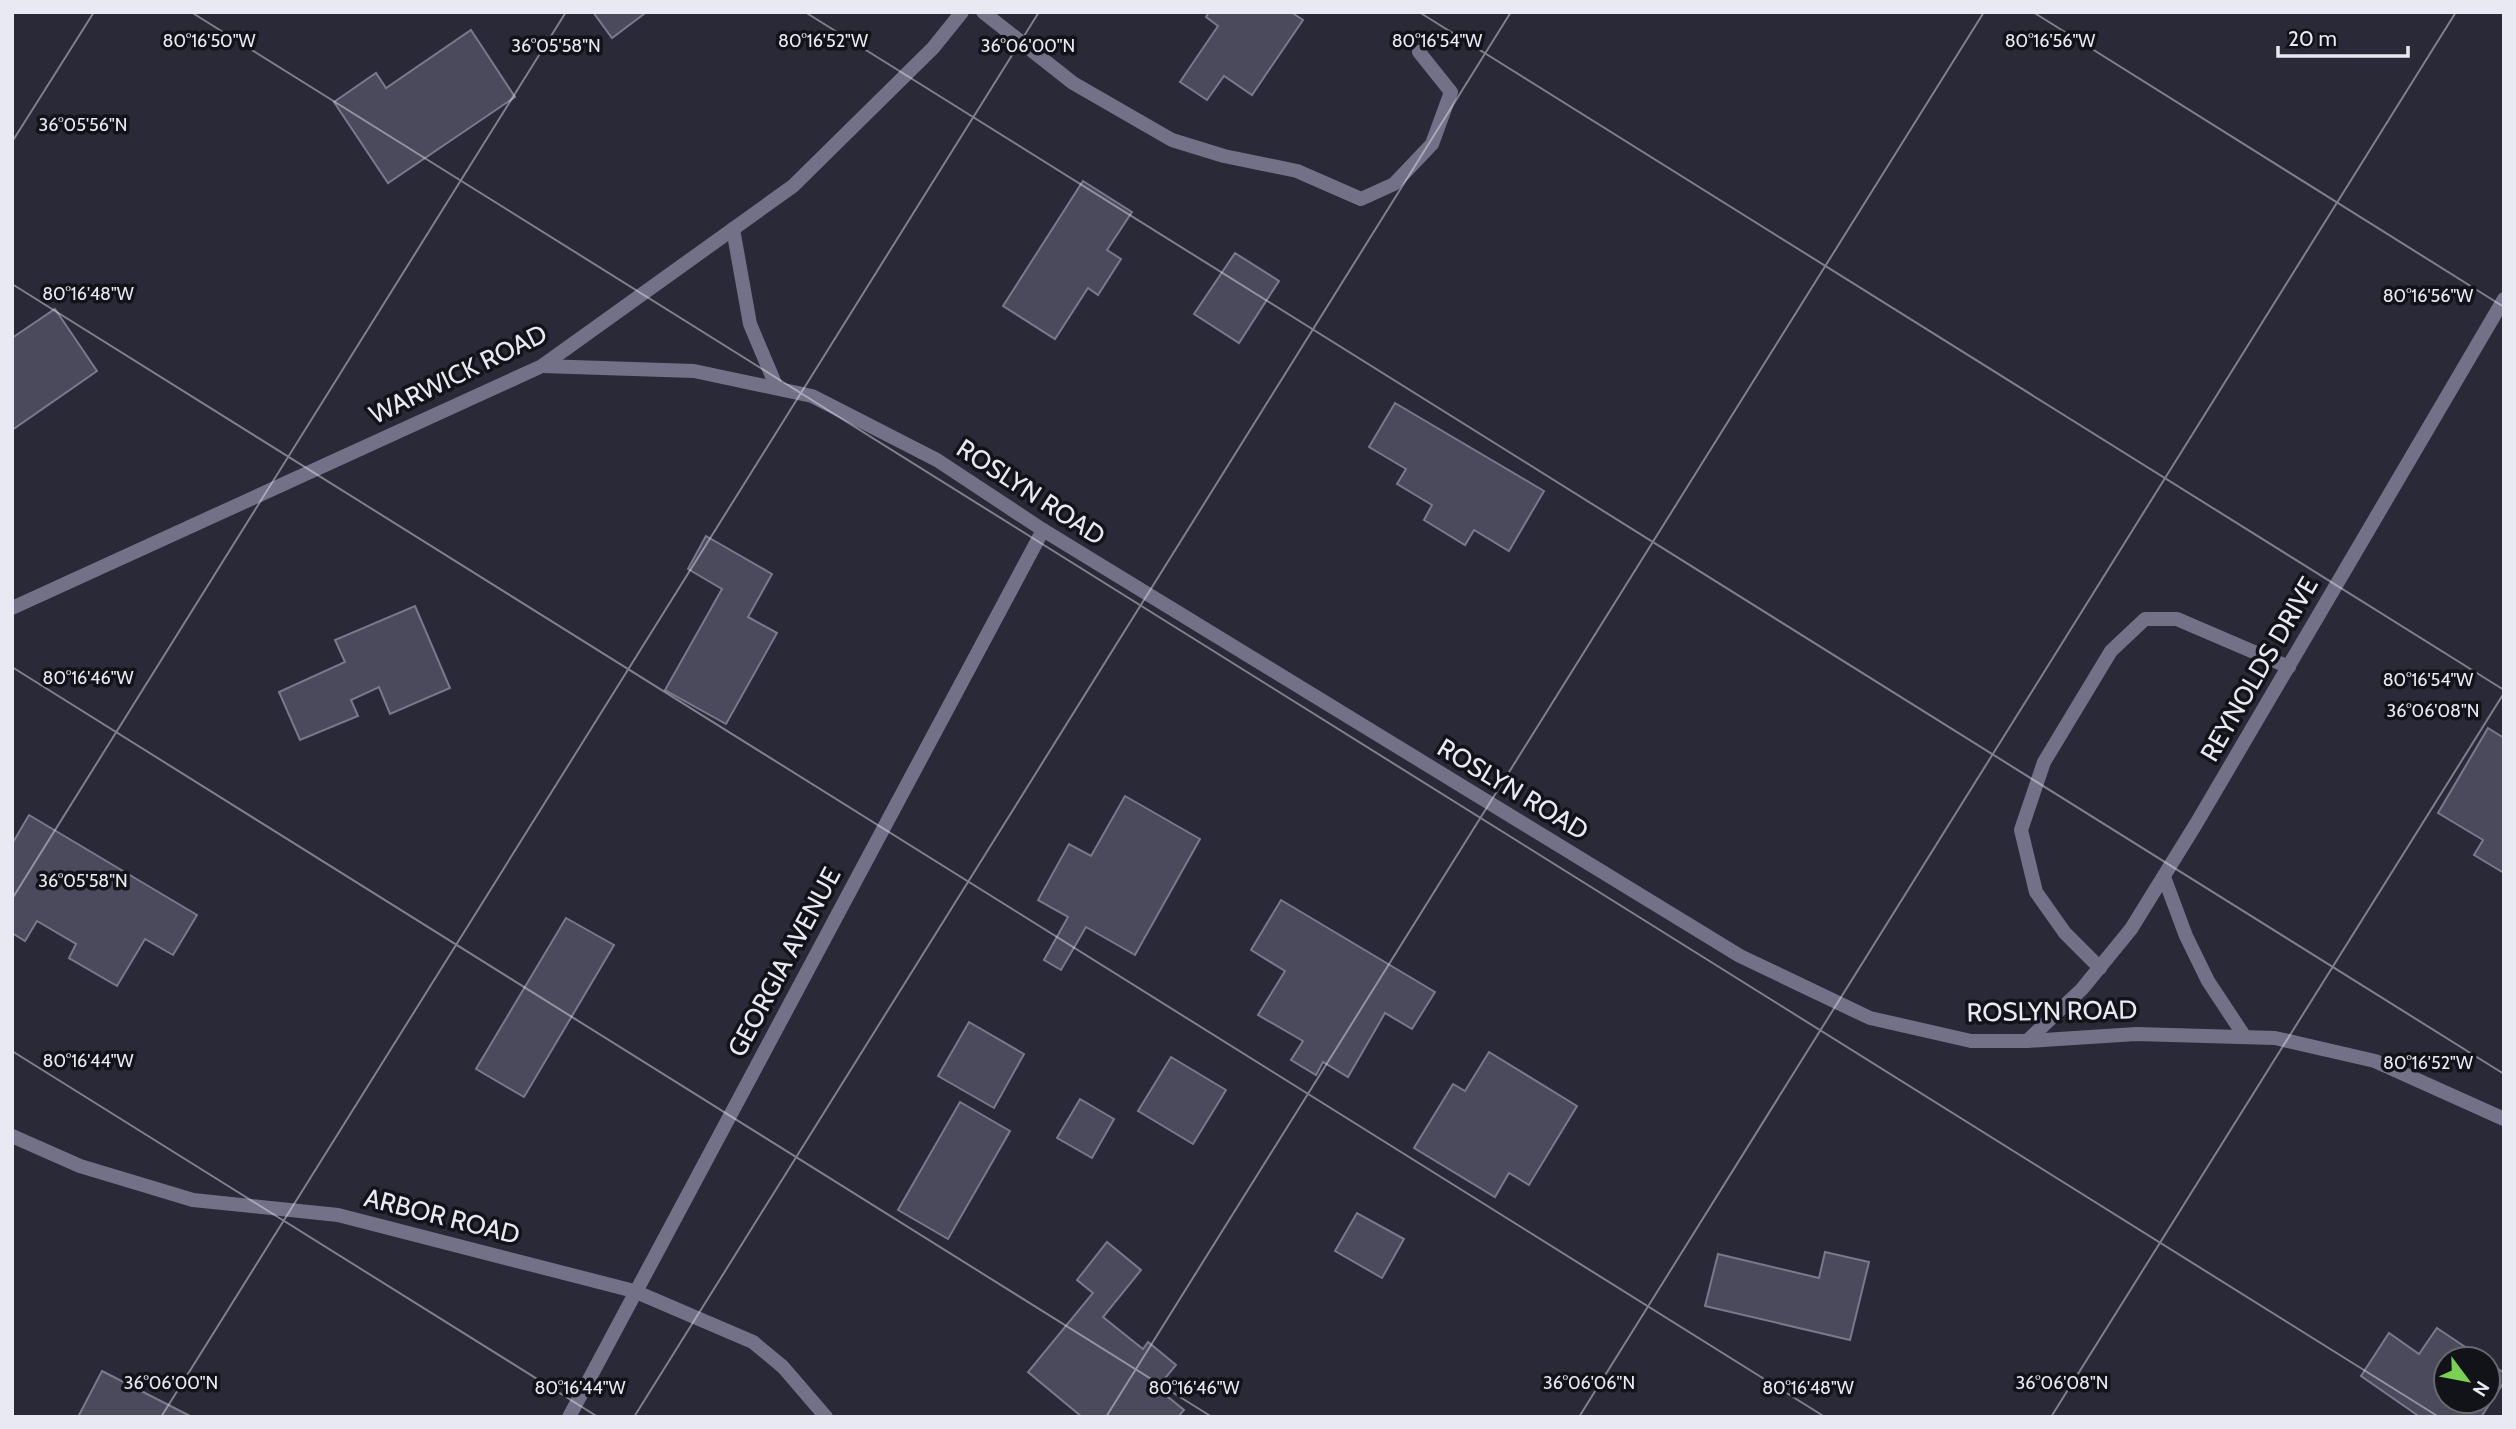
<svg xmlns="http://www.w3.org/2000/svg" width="2516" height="1429" font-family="Cabin,sans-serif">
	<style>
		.building { fill: #4b4a5c; stroke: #79798c; stroke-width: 2 }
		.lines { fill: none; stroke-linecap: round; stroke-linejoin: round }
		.service { stroke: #727188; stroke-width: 14 }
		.minor { stroke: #727188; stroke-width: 14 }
		.ticks { fill: none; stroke: #e8e9f3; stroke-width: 2; stroke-opacity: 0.45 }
		.labels { text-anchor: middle; stroke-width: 7; stroke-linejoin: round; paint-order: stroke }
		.street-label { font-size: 26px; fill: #e8e9f3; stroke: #121219 }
		.ticks-label { font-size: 18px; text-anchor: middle; fill: #e8e9f3; stroke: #121219; stroke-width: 7; stroke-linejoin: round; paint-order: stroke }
	</style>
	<rect width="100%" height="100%" fill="#292938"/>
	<g class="building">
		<path d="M593,12H642L644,14L612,38Z"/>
		<path d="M1209,12H1291L1303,20L1252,95L1224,76L1207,100L1180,82L1218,26L1206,17Z"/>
		<path d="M471,30L515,97L388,183L334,102L376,73L386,88Z"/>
		<path d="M1083,181L1132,212L1107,250L1121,259L1098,295L1088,288L1055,339L1003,306Z"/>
		<path d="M1235,253L1279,281L1239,343L1194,314Z"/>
		<path d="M55,309L97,371L12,430V338Z"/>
		<path d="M1395,403L1544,491L1509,551L1474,530L1465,545L1424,520L1432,505L1397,484L1406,469L1369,447Z"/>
		<path d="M706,536L772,574L748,617L777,633L726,724L665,690L722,589L688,569Z"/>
		<path d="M415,606L450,688L390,714L379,687L351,700L358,716L300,740L279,692L345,662L335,640Z"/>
		<path d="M2488,728L2504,738V873L2474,855L2483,840L2438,813Z"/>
		<path d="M1125,796L1200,839L1135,955L1086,927L1061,970L1044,960L1068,917L1038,900L1069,844L1091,856Z"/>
		<path d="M29,815L197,915L173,955L145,939L117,986L69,958L76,944L37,921L25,941L12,933V844Z"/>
		<path d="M1281,900L1435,992L1412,1029L1385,1013L1348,1077L1323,1062L1316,1075L1291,1060L1303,1041L1258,1015L1285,971L1251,950Z"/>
		<path d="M566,918L614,945L524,1097L476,1069Z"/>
		<path d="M969,1022L1024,1054L994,1108L938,1076Z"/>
		<path d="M1489,1052L1577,1106L1529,1185L1509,1173L1495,1197L1414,1148L1453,1084L1465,1091Z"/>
		<path d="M1171,1057L1226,1090L1193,1144L1138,1111Z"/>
		<path d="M1080,1099L1114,1119L1092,1158L1057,1138Z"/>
		<path d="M960,1102L1010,1131L948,1239L898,1210Z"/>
		<path d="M1357,1213L1404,1239L1382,1278L1335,1251Z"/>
		<path d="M1107,1242L1141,1270L1103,1317L1143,1349L1148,1342L1176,1365L1157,1388L1184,1410L1178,1417H1082L1028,1372L1093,1293L1077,1280Z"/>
		<path d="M1825,1252L1869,1262L1850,1340L1705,1306L1718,1254L1819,1278Z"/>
		<path d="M2437,1328L2483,1359H2446V1401H2488V1362L2504,1373V1382L2481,1417H2420L2361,1376L2389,1333L2419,1354Z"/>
		<path d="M102,1371L192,1417H78Z"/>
	</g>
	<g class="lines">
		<g class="service">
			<path d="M983,12L1073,83L1172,140L1224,156L1297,171L1361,199L1394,184L1432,144L1451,92L1419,52"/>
			<path d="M2100,968L2065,933L2036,892L2021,830L2044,762L2111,651L2145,619H2177L2289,667"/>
		</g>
		<g class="minor">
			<path d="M733,229L750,324L777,388"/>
			<path d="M542,366L694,371L812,396L937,460L1043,530L1740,956L1870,1018L1971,1041H2027L2136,1034L2275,1038L2375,1061L2504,1119"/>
			<path d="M12,608L542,366L793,186L933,48L962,12"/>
			<path d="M2164,877L2186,936L2208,981L2245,1037"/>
			<path d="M2027,1041L2082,989L2131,929L2196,824L2504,299"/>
			<path d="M12,1136L80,1166L193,1200L338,1215L634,1291L753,1342L783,1367L826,1417"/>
			<path d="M569,1417L1043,530"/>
		</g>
	</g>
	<path class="ticks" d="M191,12L2439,1417M805,12L2504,1074M1419,12L2504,690M2033,12L2504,307M12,142L94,12M12,284L1825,1417M12,667L1212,1417M12,899L566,12M12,1051L598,1417M161,1417L1039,12M634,1417L1511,12M1106,1417L1984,12M1579,1417L2456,12M2051,1417L2504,693"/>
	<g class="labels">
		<g class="street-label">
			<text transform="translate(458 374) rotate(-26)" y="9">WARWICK ROAD</text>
			<text transform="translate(1031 492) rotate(33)" y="9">ROSLYN ROAD</text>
			<text transform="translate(2259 669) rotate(-60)" y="9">REYNOLDS DRIVE</text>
			<text transform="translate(1513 789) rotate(31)" y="9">ROSLYN ROAD</text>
			<text transform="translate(784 962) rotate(-62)" y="9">GEORGIA AVENUE</text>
			<text transform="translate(2052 1011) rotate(-1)" y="9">ROSLYN ROAD</text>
			<text transform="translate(442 1216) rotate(14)" y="9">ARBOR ROAD</text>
		</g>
	</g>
	<g class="ticks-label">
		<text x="209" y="47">80°16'50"W</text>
		<text x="823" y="47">80°16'52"W</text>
		<text x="1437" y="47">80°16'54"W</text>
		<text x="2050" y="47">80°16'56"W</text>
		<text x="556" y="52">36°05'58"N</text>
		<text x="1028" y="52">36°06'00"N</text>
		<text x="83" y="131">36°05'56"N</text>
		<text x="88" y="300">80°16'48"W</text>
		<text x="2428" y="302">80°16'56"W</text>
		<text x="88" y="684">80°16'46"W</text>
		<text x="2428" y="686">80°16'54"W</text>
		<text x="2433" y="717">36°06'08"N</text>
		<text x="83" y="887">36°05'58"N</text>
		<text x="88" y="1067">80°16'44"W</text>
		<text x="2428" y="1069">80°16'52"W</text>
		<text x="171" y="1389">36°06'00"N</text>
		<text x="1589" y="1389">36°06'06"N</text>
		<text x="2062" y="1389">36°06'08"N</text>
		<text x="580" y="1394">80°16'44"W</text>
		<text x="1194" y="1394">80°16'46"W</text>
		<text x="1808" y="1394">80°16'48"W</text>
	</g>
	<rect width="2516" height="1429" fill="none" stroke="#e8e9f3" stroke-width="28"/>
	<g transform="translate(2467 1380) rotate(122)"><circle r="33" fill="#121219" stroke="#686870" stroke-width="2"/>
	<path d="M0-5L12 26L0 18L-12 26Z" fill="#7cd155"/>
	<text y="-10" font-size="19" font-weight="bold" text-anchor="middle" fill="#e8e9f3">N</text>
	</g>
	<path d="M2278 46v10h130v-10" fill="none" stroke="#e8e9f3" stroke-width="3.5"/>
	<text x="2288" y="46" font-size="21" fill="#e8e9f3" stroke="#121219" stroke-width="5" paint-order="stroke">20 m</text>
</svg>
